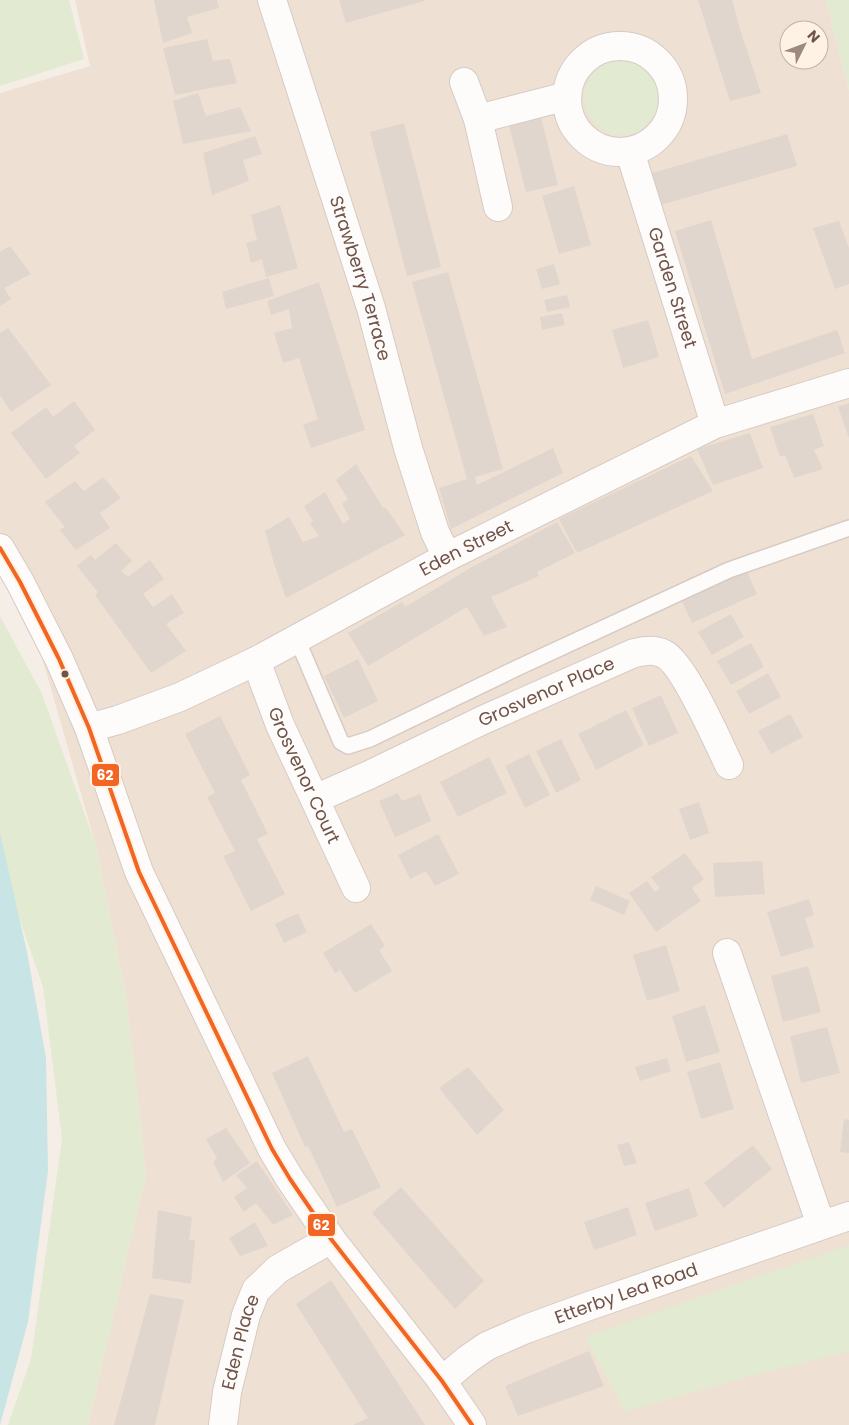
<svg xmlns="http://www.w3.org/2000/svg" width="849" height="1425" font-family="Poppins,sans-serif">
	<style>
		.residential { fill: #eee0d3; fill-rule: evenodd }
		.green { fill: #e2ead1 }
		.water { fill: #c9e4e4 }
		.building { fill: #e1d6ce }
		.lines { fill: none; stroke-linecap: round; stroke-linejoin: round }
		.service-casing { stroke: #d6cbc4; stroke-width: 18 }
		.minor-casing { stroke: #d6cbc4; stroke-width: 30 }
		.tertiary-casing { stroke: #d6cbc4; stroke-width: 30 }
		.service { stroke: #fefcfb; stroke-width: 15 }
		.minor { stroke: #fefcfb; stroke-width: 28 }
		.tertiary { stroke: #fefcfb; stroke-width: 28 }
		.bus-1-casing { stroke: #fef2e5; stroke-width: 8 }
		.bus-1 { stroke: #f26522; stroke-width: 4 }
		.bus-dot { fill: #705348; stroke: #fef2e5; stroke-width: 2 }
		.labels { text-anchor: middle; stroke-width: 4.5; stroke-linejoin: round; paint-order: stroke }
		.street-label { font-size: 18px; fill: #705348; stroke: #fef2e5 }
		.line-badge { stroke: #fef2e5; stroke-width: 2 }
		.badge-label { font-size: 14px; text-anchor: middle; font-weight: bold; fill: #fff }
	</style>
	<rect width="100%" height="100%" fill="#f5eee6"/>
	<path class="residential" d="M75,0H826L849,90V1425H88L146,1174L126,995L96,846L25,598L0,564V93L90,66ZM789,30H819V60H789Z"/>
	<g class="green">
		<path d="M0,0H69L84,59L0,86Z"/>
		<path d="M826,0H849V90Z"/>
		<circle cx="621" cy="98" r="37"/>
		<path d="M0,616L42,694L96,846L126,995L146,1174L88,1425H8L31,1359L62,1139L43,987L0,861Z"/>
		<path d="M849,1245V1352L766,1372L625,1411L585,1337Z"/>
	</g>
	<path class="water" d="M0,833L27,952L46,1058L48,1171L28,1322L0,1425Z"/>
	<g class="building">
		<path d="M154,0H217L219,8L187,17L192,33L163,43Z"/>
		<path d="M339,0H424V1L346,23Z"/>
		<path d="M698,0H732L740,29L761,93L730,101Z"/>
		<path d="M207,39L213,61L230,59L237,83L175,95L163,48Z"/>
		<path d="M198,93L206,116L240,107L251,131L183,144L173,101Z"/>
		<path d="M541,117L558,185L526,192L509,125Z"/>
		<path d="M404,123L441,267L407,276L370,132Z"/>
		<path d="M787,134L797,166L661,205L652,173Z"/>
		<path d="M255,136L262,154L243,160L249,181L212,195L203,153Z"/>
		<path d="M574,186L591,245L559,254L542,196Z"/>
		<path d="M280,205L298,268L266,277L262,259L251,263L246,243L257,240L251,215Z"/>
		<path d="M711,220L752,359L837,330L845,353L725,394L675,231Z"/>
		<path d="M839,221L849,248V284L835,289L813,228Z"/>
		<path d="M10,246L31,274L4,288L11,299L0,306V252Z"/>
		<path d="M554,264L560,284L542,289L536,269Z"/>
		<path d="M448,272L503,469L475,477L477,485L553,448L563,473L451,529L439,488L467,479L412,282Z"/>
		<path d="M269,278L274,296L226,309L222,292Z"/>
		<path d="M319,282L365,430L311,448L303,425L318,419L299,358L283,363L274,333L292,328L289,309L271,315L267,301Z"/>
		<path d="M567,295L570,307L547,312L544,300Z"/>
		<path d="M562,313L565,325L542,330L540,317Z"/>
		<path d="M648,320L659,357L623,368L612,330Z"/>
		<path d="M8,328L51,385L11,412L0,395V333Z"/>
		<path d="M74,401L95,430L74,446L80,453L46,479L11,433L46,407L53,417Z"/>
		<path d="M849,403V438L838,407Z"/>
		<path d="M813,414L824,446L814,450L823,469L794,478L785,455L780,457L770,427Z"/>
		<path d="M750,433L763,468L713,485L697,449Z"/>
		<path d="M691,456L713,491L577,553L559,519Z"/>
		<path d="M356,464L383,508H386L405,535L286,598L275,567L265,531L289,517L303,542L319,536L310,523L313,521L304,506L325,492L343,524L350,519L342,504L348,499L336,480Z"/>
		<path d="M103,477L121,498L100,513L110,528L76,550L60,530L65,527L45,502L75,481L84,491Z"/>
		<path d="M557,522L575,553L537,572L539,576L491,597L507,627L484,636L467,607L368,666L348,633L402,602L405,607L472,567Z"/>
		<path d="M116,543L132,561L121,571L128,577L150,560L164,579L143,594L153,607L172,594L184,613L166,624L186,651L151,673L95,595L98,592L77,566L91,555L95,560Z"/>
		<path d="M746,570L757,594L692,623L681,599Z"/>
		<path d="M731,614L744,637L712,655L698,632Z"/>
		<path d="M751,643L764,667L731,685L717,661Z"/>
		<path d="M358,659L378,701L344,718L324,676Z"/>
		<path d="M768,673L781,697L749,714L736,691Z"/>
		<path d="M661,695L678,733L649,746L632,708Z"/>
		<path d="M626,710L644,745L596,770L578,734Z"/>
		<path d="M790,714L803,737L771,754L758,731Z"/>
		<path d="M220,716L250,775L241,780L268,834L257,839L285,894L251,911L223,856L235,851L207,797L215,793L185,734Z"/>
		<path d="M561,739L581,780L556,793L536,751Z"/>
		<path d="M529,754L550,795L525,808L505,766Z"/>
		<path d="M489,757L507,793L458,817L440,782Z"/>
		<path d="M398,793L402,801L420,794L431,821L395,837L379,801Z"/>
		<path d="M699,802L709,833L690,840L679,809Z"/>
		<path d="M438,834L459,874L435,886L426,871L410,879L398,855Z"/>
		<path d="M685,853L704,879L692,888L701,901L656,932L629,893L647,881L655,892L660,888L651,877Z"/>
		<path d="M762,861L765,894L715,897L713,863Z"/>
		<path d="M596,886L630,901L624,915L590,900Z"/>
		<path d="M809,899L814,915L805,918L814,947L781,957L767,912Z"/>
		<path d="M298,913L307,932L284,943L275,924Z"/>
		<path d="M371,924L385,946L379,950L392,971L355,993L340,970L335,973L323,953Z"/>
		<path d="M666,945L680,991L647,1001L633,955Z"/>
		<path d="M808,966L821,1012L783,1022L771,976Z"/>
		<path d="M705,1005L720,1052L686,1062L672,1016Z"/>
		<path d="M827,1027L840,1073L801,1083L790,1036Z"/>
		<path d="M308,1056L344,1132L352,1129L381,1187L337,1207L308,1146L305,1147L272,1073Z"/>
		<path d="M667,1058L671,1071L640,1081L635,1067Z"/>
		<path d="M720,1062L734,1109L701,1119L687,1072Z"/>
		<path d="M468,1067L504,1110L477,1135L439,1088Z"/>
		<path d="M844,1119L849,1120V1153L840,1152Z"/>
		<path d="M226,1128L250,1163L223,1182L213,1162L217,1158L206,1139Z"/>
		<path d="M629,1142L637,1163L624,1166L617,1145Z"/>
		<path d="M753,1145L772,1169L724,1208L704,1183Z"/>
		<path d="M257,1161L293,1215L273,1225L256,1203L244,1212L234,1197L247,1188L236,1175Z"/>
		<path d="M401,1187L484,1281L455,1309L372,1213Z"/>
		<path d="M689,1188L698,1216L655,1231L645,1203Z"/>
		<path d="M628,1207L637,1235L594,1250L584,1222Z"/>
		<path d="M158,1210L192,1217L189,1240H195L191,1284L152,1278Z"/>
		<path d="M255,1222L268,1246L240,1256L229,1238Z"/>
		<path d="M331,1280L425,1425H353L368,1418L296,1304Z"/>
		<path d="M150,1294L184,1300L155,1425H114Z"/>
		<path d="M589,1351L604,1386L518,1416L505,1386Z"/>
	</g>
	<g class="lines">
		<defs>
			<path id="service" d="M297,639L341,742L348,746L370,739L517,668L729,570L849,528"/>
			<g id="minor">
				<path id="s1" d="M272,0L371,308L408,448L435,532L447,557"/>
				<circle cx="620" cy="99" r="53"/>
				<path d="M464,82L478,119L498,207"/>
				<path d="M478,119L567,96"/>
				<path id="s2" d="M630,152L715,424"/>
				<path id="s3" d="M256,661L280,725L356,888"/>
				<path id="s4" d="M89,728L118,720L180,697L256,661L447,557L715,424L849,383"/>
				<path id="s5" d="M315,799L369,775L483,720L634,653C645,651 654,649 664,654C684,664 718,742 729,765"/>
				<path d="M727,953L821,1225"/>
				<path id="s6" d="M442,1381L468,1359L487,1346L526,1329L589,1306L849,1216"/>
				<path id="s7" d="M223,1425L227,1392L246,1315L256,1290L278,1269L331,1239"/>
			</g>
			<path id="tertiary" d="M0,548L20,582L59,659L89,728L139,872L272,1149L290,1179L331,1239L442,1381L472,1425"/>
		</defs>
		<use href="#service" class="service-casing"/>
		<use href="#minor" class="minor-casing"/>
		<use href="#tertiary" class="tertiary-casing"/>
		<use href="#service" class="service"/>
		<use href="#minor" class="minor"/>
		<use href="#tertiary" class="tertiary"/>
		<defs>
			<path id="bus-1" d="M0,548L20,582L59,659L89,728L139,872L272,1149L290,1179L331,1239L442,1381L472,1425"/>
		</defs>
		<use href="#bus-1" class="bus-1-casing"/>
		<use href="#bus-1" class="bus-1"/>
	</g>
	<circle class="bus-dot" cx="65" cy="674" r="4.5"/>
	<g class="labels">
		<g class="street-label">
			<text dy="6" stroke="none"><textPath href="#s1" startOffset="292">Strawberry Terrace</textPath></text>
			<text dy="6" stroke="none"><textPath href="#s2" startOffset="142">Garden Street</textPath></text>
			<text dy="6" stroke="none"><textPath href="#s4" startOffset="419">Eden Street</textPath></text>
			<text dy="6" stroke="none"><textPath href="#s5" startOffset="255">Grosvenor Place</textPath></text>
			<text dy="6" stroke="none"><textPath href="#s3" startOffset="124">Grosvenor Court</textPath></text>
			<text dy="6" stroke="none"><textPath href="#s6" startOffset="206">Etterby Lea Road</textPath></text>
			<text dy="6" stroke="none"><textPath href="#s7" startOffset="85">Eden Place</textPath></text>
		</g>
	</g>
	<g class="line-badge">
		<rect x="91" y="763" width="29" height="24" rx="5" fill="#f26522"/>
		<rect x="307" y="1213" width="29" height="24" rx="5" fill="#f26522"/>
	</g>
	<g class="badge-label">
		<text x="105" y="780">62</text>
		<text x="321" y="1230">62</text>
	</g>
	<g transform="translate(804 45) rotate(48)"><circle r="24" fill="#fef2e5" stroke="#c5b2a6"/>
	<path d="M0-4L9 19L0 12L-9 19Z" fill="#9f897f"/>
	<text y="-8" font-size="14" font-weight="bold" text-anchor="middle" fill="#705348">N</text>
	</g>
</svg>
